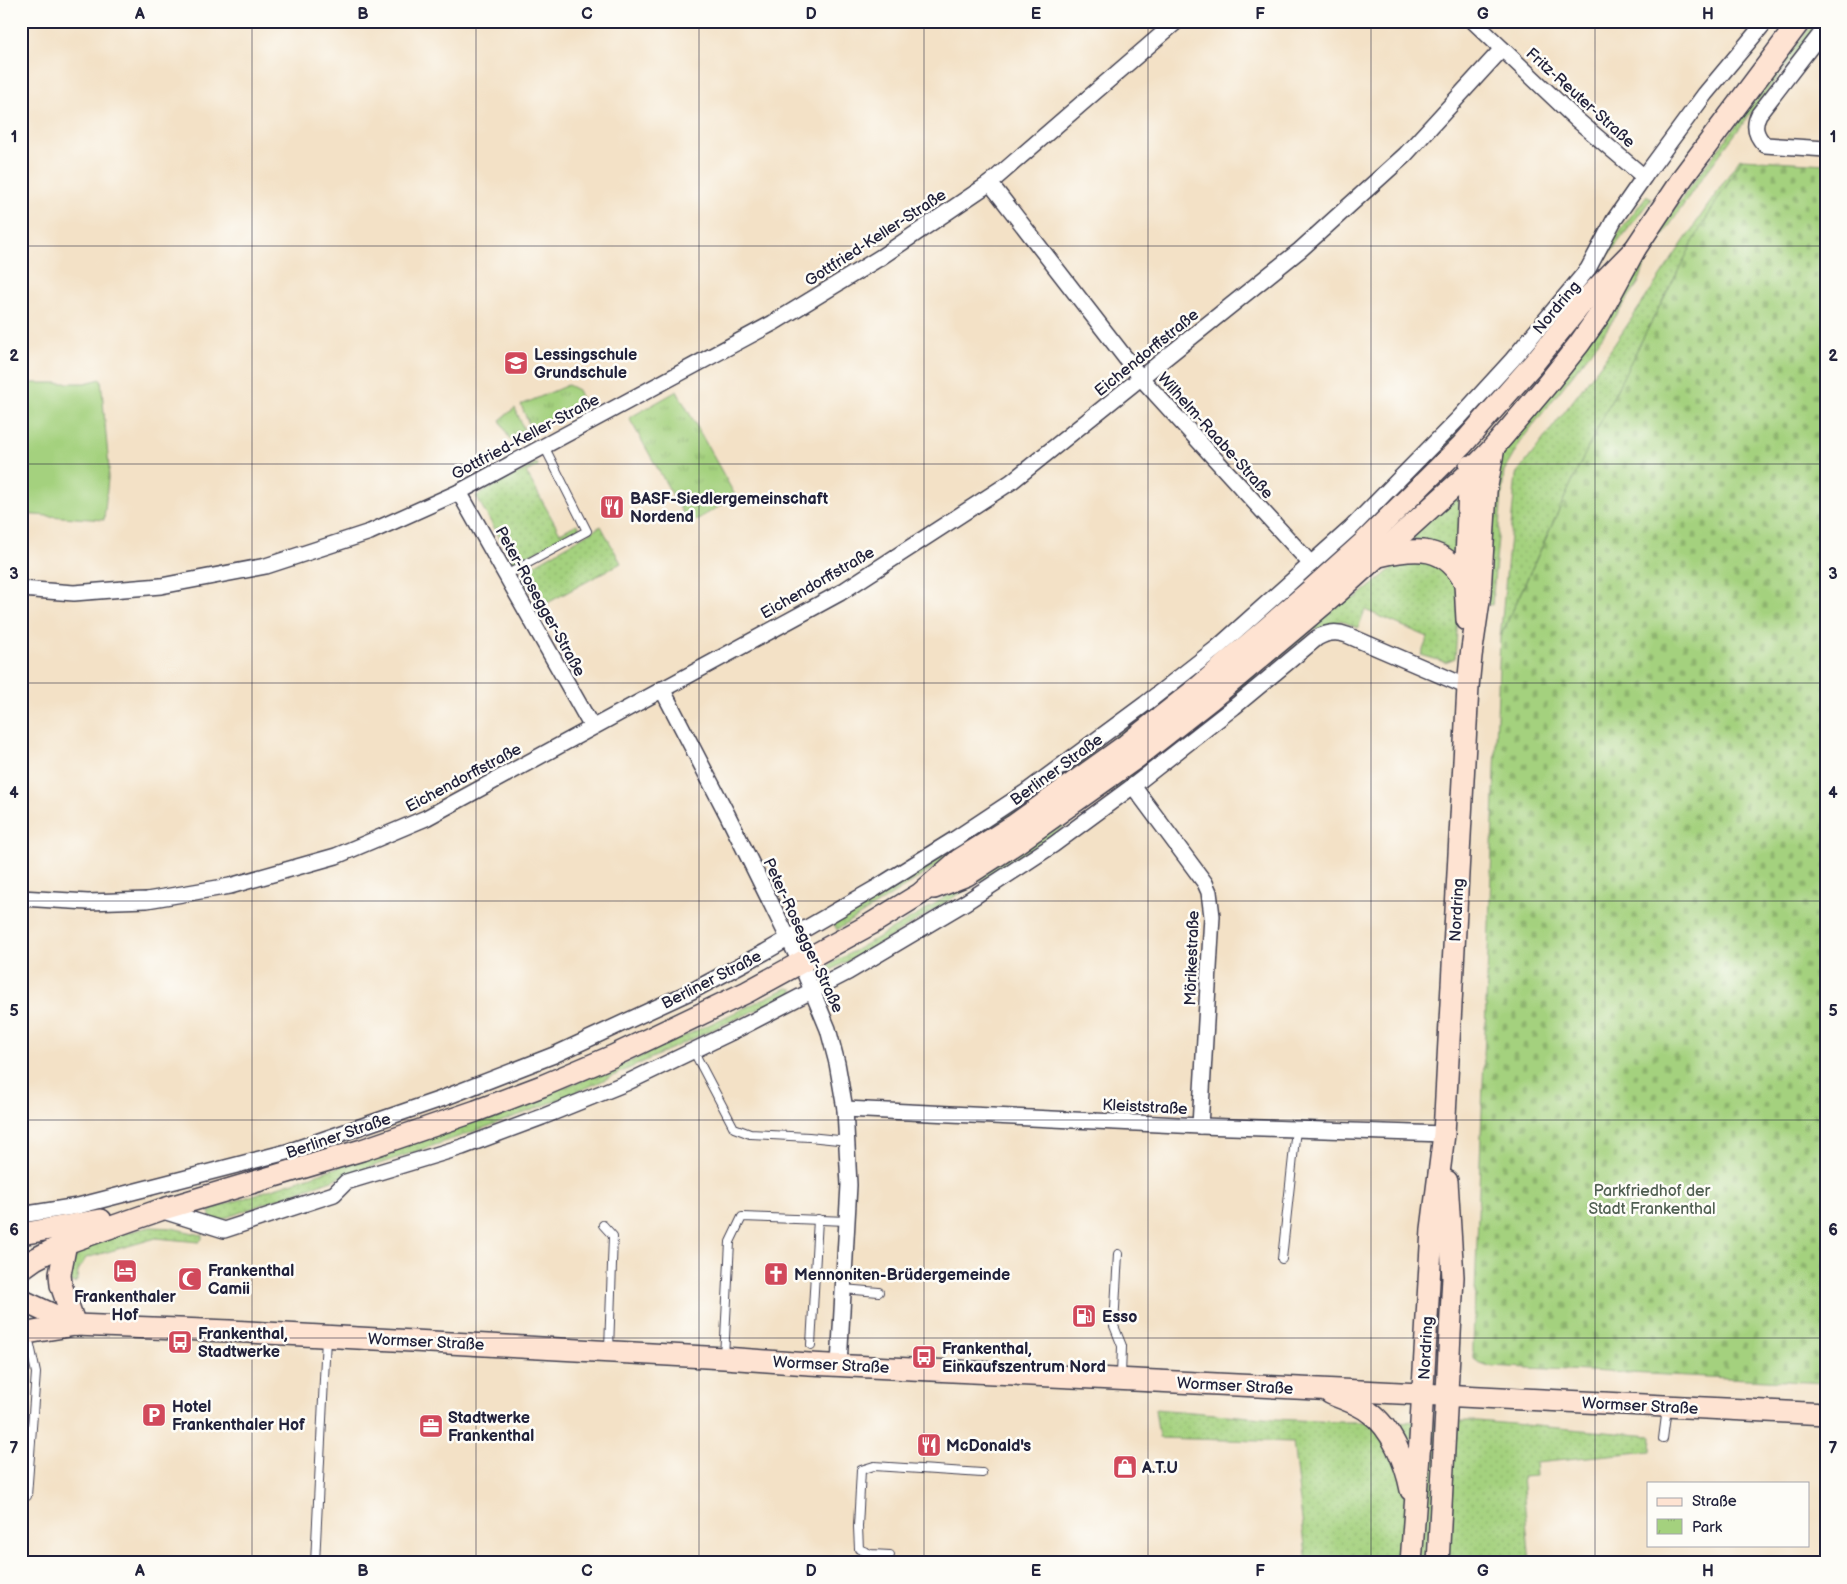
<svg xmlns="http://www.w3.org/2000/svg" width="1847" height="1584" font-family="'Balsamiq Sans',sans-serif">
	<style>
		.grass { fill: url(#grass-dots); stroke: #637a5c }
		.cemetery { fill: url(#cemetery-stones); stroke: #637a5c }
		.park { fill: url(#park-tufts); stroke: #637a5c }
		.garden { fill: #a4d17e; stroke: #637a5c }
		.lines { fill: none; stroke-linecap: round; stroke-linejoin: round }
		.lane-casing { stroke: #413f50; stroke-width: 10 }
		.street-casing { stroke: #413f50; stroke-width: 18 }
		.secondary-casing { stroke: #413f50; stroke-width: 24 }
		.lane { stroke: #fff; stroke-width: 8 }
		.street { stroke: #fff; stroke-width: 15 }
		.secondary { stroke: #fee3d2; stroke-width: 21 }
		.grid { fill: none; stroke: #22223b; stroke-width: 1; stroke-opacity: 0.55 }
		.labels { text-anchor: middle; stroke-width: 5; stroke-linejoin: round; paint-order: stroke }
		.street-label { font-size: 16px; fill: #22223b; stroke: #fdfcf7 }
		.poi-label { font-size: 16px; font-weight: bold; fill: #22223b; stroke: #fdfcf7; text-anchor: start }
		.park-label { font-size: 16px; fill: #505f52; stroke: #fdfcf7 }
		.neatline { fill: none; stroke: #22223b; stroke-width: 2 }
		.grid-label { font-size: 16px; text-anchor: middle; font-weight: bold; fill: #22223b }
	</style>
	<defs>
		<pattern id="grass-dots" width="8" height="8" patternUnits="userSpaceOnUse" patternTransform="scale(1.25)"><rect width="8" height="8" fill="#a4d17e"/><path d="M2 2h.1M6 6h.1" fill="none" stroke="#8db36e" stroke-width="1.8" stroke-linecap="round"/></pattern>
		<pattern id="cemetery-stones" width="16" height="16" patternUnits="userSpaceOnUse" patternTransform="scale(1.25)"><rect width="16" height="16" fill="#a4d17e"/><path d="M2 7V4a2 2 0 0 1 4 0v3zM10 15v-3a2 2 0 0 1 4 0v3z" fill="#8db36e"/></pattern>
		<pattern id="park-tufts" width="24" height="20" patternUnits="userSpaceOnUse" patternTransform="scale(1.25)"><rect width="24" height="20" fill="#a4d17e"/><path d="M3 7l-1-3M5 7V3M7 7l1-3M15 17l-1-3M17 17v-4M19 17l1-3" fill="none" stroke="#8db36e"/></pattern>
	</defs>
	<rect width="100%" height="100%" fill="#fdfcf7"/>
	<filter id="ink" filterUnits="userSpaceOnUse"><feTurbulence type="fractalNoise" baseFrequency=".02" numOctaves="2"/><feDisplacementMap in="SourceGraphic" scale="10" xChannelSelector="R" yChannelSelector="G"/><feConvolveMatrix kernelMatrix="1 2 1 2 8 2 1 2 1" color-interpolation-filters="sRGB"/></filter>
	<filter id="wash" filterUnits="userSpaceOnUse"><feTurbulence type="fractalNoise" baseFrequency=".0096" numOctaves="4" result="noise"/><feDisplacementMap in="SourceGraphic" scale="20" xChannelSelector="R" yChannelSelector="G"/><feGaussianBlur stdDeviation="1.12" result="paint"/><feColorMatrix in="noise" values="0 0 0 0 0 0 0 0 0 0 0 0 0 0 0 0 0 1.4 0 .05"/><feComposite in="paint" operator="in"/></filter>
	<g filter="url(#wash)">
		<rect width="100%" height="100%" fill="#f3e1c6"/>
		<g class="grass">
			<path d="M1815,21H1820L1696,186L1647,259L1639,282L1599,341L1523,438L1504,471L1492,605L1481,604L1500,458L1692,184Z"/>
			<path d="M1740,158L1742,159C1650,313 1574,475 1500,638L1516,475L1601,364Z"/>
			<path d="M1647,195L1651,199L1551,330L1443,452L1283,607L1048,795L837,930L834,924L1045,790L1210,663L1280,603L1347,542L1524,357Z"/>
			<path d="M537,463L538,466L526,472L560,533L577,524L580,528L514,563L476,496Z"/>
			<path d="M1456,494L1460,497L1457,558L1401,544Z"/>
			<path d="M601,526L621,563L540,607L520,573Z"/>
			<path d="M1427,561C1437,567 1448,573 1454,583C1461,597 1456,642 1455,658L1445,662L1421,655L1428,637L1365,610L1358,628L1340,620L1338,624L1313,630L1163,753L1053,835L881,943L831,970L828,968L829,965L921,913L996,863L1341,598H1356L1400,562Z"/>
			<path d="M787,988L793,989V995C703,1030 620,1077 530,1111C427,1150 322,1181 220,1220L211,1219L209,1212L214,1208L445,1132L526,1102L631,1061Z"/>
			<path d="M150,1227L172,1228L202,1235V1239L199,1242L156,1238L86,1258L78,1271L77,1281L75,1283L71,1282C71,1274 69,1266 74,1259C84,1241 130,1232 150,1227Z"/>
			<path d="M1155,1409L1275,1419L1338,1422L1478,1421L1652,1436L1651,1451L1535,1462L1536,1476L1522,1477L1530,1563H1307L1293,1442L1159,1438Z"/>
		</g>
		<path class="cemetery" d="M1742,159L1826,164V1383L1489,1366L1478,1362L1473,1358V1346L1500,638L1583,458L1627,369L1699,231Z"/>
		<g class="park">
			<path d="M568,385L578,390L583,401L531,429L521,405Z"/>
			<path d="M677,391L736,497L689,524L629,418Z"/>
			<path d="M515,408L525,432L510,440L500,420Z"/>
		</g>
		<path class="garden" d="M101,379L109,468L104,520L21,514V383H85Z"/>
	</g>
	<g filter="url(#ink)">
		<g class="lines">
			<defs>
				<g id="lane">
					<path d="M506,575L587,531L544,446"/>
					<path d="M693,1050L734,1128L750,1134L809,1137L848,1141"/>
					<path d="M603,1225L613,1236L609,1349"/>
					<path d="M1118,1254L1114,1326L1122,1346L1121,1377"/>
					<path d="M1282,1259L1296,1129"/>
					<path d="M843,1289L879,1292"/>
					<path d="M23,1336L30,1345L36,1373L27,1496"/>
					<path d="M811,1345L818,1219"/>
					<path d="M724,1357L730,1242L742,1217L847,1221"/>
					<path d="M1663,1439L1667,1408"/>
					<path d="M890,1555L871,1554L859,1549L858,1527L861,1470L874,1466L982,1473"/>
					<path d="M315,1563L326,1338"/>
				</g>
				<g id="street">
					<path d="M1473,21L1576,119L1644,177"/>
					<path d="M1826,27L1759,114C1753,126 1755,135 1765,145L1826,149"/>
					<path d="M990,183L1141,378L1311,564"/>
					<path d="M459,492L592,727"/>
					<path d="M21,589L74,593L161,586L266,566L370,532L459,492L773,323L881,257L990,183L1177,21"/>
					<path d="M662,689L727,814L801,964L828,1029L837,1063L845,1109L849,1185L839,1365"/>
					<path d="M1133,786L1205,883L1209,892L1212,916L1200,1126"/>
					<path d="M21,898L88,902L147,900L230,886L336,856L426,818L840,593L1011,482L1300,250L1405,155L1502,49"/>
					<path d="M845,1109L1200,1126L1444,1134"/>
					<path d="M160,1210L224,1230L334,1194L346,1182L462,1147L542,1117L626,1083L734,1031L848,972L966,902L1053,845L1133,786L1234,707L1317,638C1327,632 1337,631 1347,635L1468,687"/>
					<path d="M21,1215L78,1206L287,1152L441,1099L554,1055L692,991L765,952L876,888L955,839L1026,792L1145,704L1218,647L1351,528L1458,419L1512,360L1588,269L1614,220L1644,177L1705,94L1766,21"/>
				</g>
				<g id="secondary">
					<path d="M1379,556C1416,547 1446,545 1465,583"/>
					<path d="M1467,620L1465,583L1470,466"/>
					<path d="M934,888L967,875L1018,842L1136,758L1211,699L1338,592L1469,473L1494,447L1545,387L1579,344L1600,314L1635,249L1683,177L1800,21"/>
					<path d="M21,1234L101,1220"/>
					<path d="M66,1243L60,1274L61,1285L75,1325"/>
					<path d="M21,1269L35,1259L66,1243L160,1210L362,1150L476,1111L542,1086L613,1056L747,992L871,924L920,894L959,860L1013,826L1126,745L1200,686L1311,590L1363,543L1462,445L1534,363L1583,302L1635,249"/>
					<path d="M21,1300L75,1325"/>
					<path d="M21,1334L75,1325L230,1331L724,1358L809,1364L1826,1414"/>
					<path d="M1330,1393C1342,1399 1358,1403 1369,1412C1392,1428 1406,1464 1411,1490"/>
					<path d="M1411,1563L1420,1441L1432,1229L1444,1134L1468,687L1471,656L1480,594L1486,491L1494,447"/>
					<path d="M1438,1563L1453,1277L1447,1181"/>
				</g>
			</defs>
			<use href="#lane" class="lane-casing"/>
			<use href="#street" class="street-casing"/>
			<use href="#secondary" class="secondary-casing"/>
			<use href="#lane" class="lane"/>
			<use href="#street" class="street"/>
			<use href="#secondary" class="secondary"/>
		</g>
	</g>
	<path class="grid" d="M252,21V1563M476,21V1563M699,21V1563M924,21V1563M1148,21V1563M1371,21V1563M1595,21V1563M21,246H1826M21,464H1826M21,683H1826M21,901H1826M21,1120H1826M21,1338H1826"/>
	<defs>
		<symbol id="school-square" viewBox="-11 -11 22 22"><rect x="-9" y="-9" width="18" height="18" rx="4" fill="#d1495b" stroke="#fdfcf7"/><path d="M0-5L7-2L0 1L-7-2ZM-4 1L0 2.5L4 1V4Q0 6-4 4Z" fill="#fff"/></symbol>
		<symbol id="restaurant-square" viewBox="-11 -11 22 22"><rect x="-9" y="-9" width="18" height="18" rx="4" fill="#d1495b" stroke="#fdfcf7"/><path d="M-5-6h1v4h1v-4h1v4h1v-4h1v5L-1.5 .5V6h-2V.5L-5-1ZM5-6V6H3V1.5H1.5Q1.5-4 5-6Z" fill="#fff"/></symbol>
		<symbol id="hotel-square" viewBox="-11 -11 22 22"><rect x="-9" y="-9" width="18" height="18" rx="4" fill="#d1495b" stroke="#fdfcf7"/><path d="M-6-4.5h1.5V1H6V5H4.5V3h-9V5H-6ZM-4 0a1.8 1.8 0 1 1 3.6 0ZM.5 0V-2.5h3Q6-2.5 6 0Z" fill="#fff"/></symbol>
		<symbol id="church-square" viewBox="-11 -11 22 22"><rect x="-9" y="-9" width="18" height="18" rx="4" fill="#d1495b" stroke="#fdfcf7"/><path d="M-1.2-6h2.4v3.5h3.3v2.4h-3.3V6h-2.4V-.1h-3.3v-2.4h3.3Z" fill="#fff"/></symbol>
		<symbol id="mosque-square" viewBox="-11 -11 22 22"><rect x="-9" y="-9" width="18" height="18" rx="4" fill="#d1495b" stroke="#fdfcf7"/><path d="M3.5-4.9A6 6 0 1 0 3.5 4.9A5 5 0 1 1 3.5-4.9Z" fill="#fff"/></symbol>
		<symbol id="fuel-square" viewBox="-11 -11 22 22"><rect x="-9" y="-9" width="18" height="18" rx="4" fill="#d1495b" stroke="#fdfcf7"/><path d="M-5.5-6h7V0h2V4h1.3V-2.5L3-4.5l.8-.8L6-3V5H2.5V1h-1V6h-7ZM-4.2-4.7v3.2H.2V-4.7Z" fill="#fff"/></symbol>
		<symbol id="bus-square" viewBox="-11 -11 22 22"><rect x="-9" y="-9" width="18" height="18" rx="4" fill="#d1495b" stroke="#fdfcf7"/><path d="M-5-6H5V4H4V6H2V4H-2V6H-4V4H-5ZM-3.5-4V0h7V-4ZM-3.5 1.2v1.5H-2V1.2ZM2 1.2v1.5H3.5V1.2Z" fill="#fff"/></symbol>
		<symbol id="parking-square" viewBox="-11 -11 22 22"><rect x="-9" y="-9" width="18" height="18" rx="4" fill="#d1495b" stroke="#fdfcf7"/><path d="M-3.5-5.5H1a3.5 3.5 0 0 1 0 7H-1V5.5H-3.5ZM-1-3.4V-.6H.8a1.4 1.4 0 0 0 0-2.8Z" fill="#fff"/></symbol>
		<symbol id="office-square" viewBox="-11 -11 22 22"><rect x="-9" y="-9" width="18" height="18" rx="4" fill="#d1495b" stroke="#fdfcf7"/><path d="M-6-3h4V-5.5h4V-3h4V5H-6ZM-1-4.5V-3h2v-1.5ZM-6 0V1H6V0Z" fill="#fff"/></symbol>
		<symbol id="shop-square" viewBox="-11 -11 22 22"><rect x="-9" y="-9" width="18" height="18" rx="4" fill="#d1495b" stroke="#fdfcf7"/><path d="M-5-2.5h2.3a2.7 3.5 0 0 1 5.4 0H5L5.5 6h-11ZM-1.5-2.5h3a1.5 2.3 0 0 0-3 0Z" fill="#fff"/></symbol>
	</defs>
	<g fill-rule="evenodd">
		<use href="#school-square" x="502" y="349" width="28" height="28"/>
		<use href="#restaurant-square" x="598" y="493" width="28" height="28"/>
		<use href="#hotel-square" x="111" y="1257" width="28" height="28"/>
		<use href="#church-square" x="762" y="1260" width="28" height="28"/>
		<use href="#mosque-square" x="176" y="1265" width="28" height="28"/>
		<use href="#fuel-square" x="1070" y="1302" width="28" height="28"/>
		<use href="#bus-square" x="166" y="1328" width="28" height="28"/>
		<use href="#bus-square" x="910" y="1343" width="28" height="28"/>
		<use href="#parking-square" x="140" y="1401" width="28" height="28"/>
		<use href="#office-square" x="417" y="1412" width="28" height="28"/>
		<use href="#restaurant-square" x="915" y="1431" width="28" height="28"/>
		<use href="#shop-square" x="1111" y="1453" width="28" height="28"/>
	</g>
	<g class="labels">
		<g class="street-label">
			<text transform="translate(1581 97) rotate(42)" y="6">Fritz-Reuter-Straße</text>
			<text transform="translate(875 237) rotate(-33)" y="6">Gottfried-Keller-Straße</text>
			<text transform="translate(1556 307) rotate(-50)" y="6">Nordring</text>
			<text transform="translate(1146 352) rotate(-39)" y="6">Eichendorffstraße</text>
			<text transform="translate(1216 435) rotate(48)" y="6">Wilhelm-Raabe-Straße</text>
			<text transform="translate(525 436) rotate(-28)" y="6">Gottfried-Keller-Straße</text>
			<text transform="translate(817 582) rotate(-30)" y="6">Eichendorffstraße</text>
			<text transform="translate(541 601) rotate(61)" y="6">Peter-Rosegger-Straße</text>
			<text transform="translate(1056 769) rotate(-36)" y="6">Berliner Straße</text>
			<text transform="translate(463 777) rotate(-28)" y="6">Eichendorffstraße</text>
			<text transform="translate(1456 910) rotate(-87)" y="6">Nordring</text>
			<text transform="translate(804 935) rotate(65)" y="6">Peter-Rosegger-Straße</text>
			<text transform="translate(1191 958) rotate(-88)" y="6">Mörikestraße</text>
			<text transform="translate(711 979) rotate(-27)" y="6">Berliner Straße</text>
			<text transform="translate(1145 1106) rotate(3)" y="6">Kleiststraße</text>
			<text transform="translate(338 1135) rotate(-19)" y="6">Berliner Straße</text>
			<text transform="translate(426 1341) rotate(3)" y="6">Wormser Straße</text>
			<text transform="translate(1425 1348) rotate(-87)" y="6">Nordring</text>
			<text transform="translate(831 1364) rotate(3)" y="6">Wormser Straße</text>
			<text transform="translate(1235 1385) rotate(3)" y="6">Wormser Straße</text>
			<text transform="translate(1640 1405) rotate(3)" y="6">Wormser Straße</text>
		</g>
		<g class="poi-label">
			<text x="534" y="360">Lessingschule<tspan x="534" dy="18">Grundschule</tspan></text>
			<text x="630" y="504">BASF-Siedlergemeinschaft<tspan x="630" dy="18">Nordend</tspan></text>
			<text x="208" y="1276">Frankenthal<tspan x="208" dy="18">Camii</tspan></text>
			<text x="794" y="1280">Mennoniten-Brüdergemeinde</text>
			<text x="125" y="1302" text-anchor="middle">Frankenthaler<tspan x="125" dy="18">Hof</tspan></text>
			<text x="1102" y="1322">Esso</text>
			<text x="198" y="1339">Frankenthal,<tspan x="198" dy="18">Stadtwerke</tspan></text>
			<text x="942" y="1354">Frankenthal,<tspan x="942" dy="18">Einkaufszentrum Nord</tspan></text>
			<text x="172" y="1412">Hotel<tspan x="172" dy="18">Frankenthaler Hof</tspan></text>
			<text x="448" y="1423">Stadtwerke<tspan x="448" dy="18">Frankenthal</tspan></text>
			<text x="946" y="1451">McDonald's</text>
			<text x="1142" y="1473">A.T.U</text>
		</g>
		<g class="park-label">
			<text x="1652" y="1196">Parkfriedhof der<tspan x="1652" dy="18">Stadt Frankenthal</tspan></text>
		</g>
	</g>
	<rect width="1847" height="1584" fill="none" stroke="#fdfcf7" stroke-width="55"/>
	<rect x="1647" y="1482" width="162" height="65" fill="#fdfcf7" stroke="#a5a5ac"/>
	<rect x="1657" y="1498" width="25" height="8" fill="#fee3d2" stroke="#a5a5ac"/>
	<text x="1692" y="1506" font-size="15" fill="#22223b">Straße</text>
	<rect x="1657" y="1519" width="25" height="15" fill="url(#park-tufts)" stroke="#a5a5ac"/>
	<text x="1692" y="1532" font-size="15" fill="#22223b">Park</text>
	<rect x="28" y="28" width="1792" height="1528" class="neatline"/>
	<g class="grid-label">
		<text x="140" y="19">A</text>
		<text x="363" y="19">B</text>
		<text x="587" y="19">C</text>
		<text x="811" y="19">D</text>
		<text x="1036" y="19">E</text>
		<text x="1260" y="19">F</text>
		<text x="1483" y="19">G</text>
		<text x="1708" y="19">H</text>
		<text x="14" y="142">1</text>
		<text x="1833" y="142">1</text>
		<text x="14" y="361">2</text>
		<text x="1833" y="361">2</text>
		<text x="14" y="579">3</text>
		<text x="1833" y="579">3</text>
		<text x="14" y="798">4</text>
		<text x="1833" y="798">4</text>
		<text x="14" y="1016">5</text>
		<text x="1833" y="1016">5</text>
		<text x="14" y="1235">6</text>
		<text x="1833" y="1235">6</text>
		<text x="14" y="1453">7</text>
		<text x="1833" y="1453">7</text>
		<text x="140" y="1576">A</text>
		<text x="363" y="1576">B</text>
		<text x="587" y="1576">C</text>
		<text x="811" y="1576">D</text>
		<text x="1036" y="1576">E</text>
		<text x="1260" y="1576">F</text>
		<text x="1483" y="1576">G</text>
		<text x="1708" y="1576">H</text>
	</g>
</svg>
